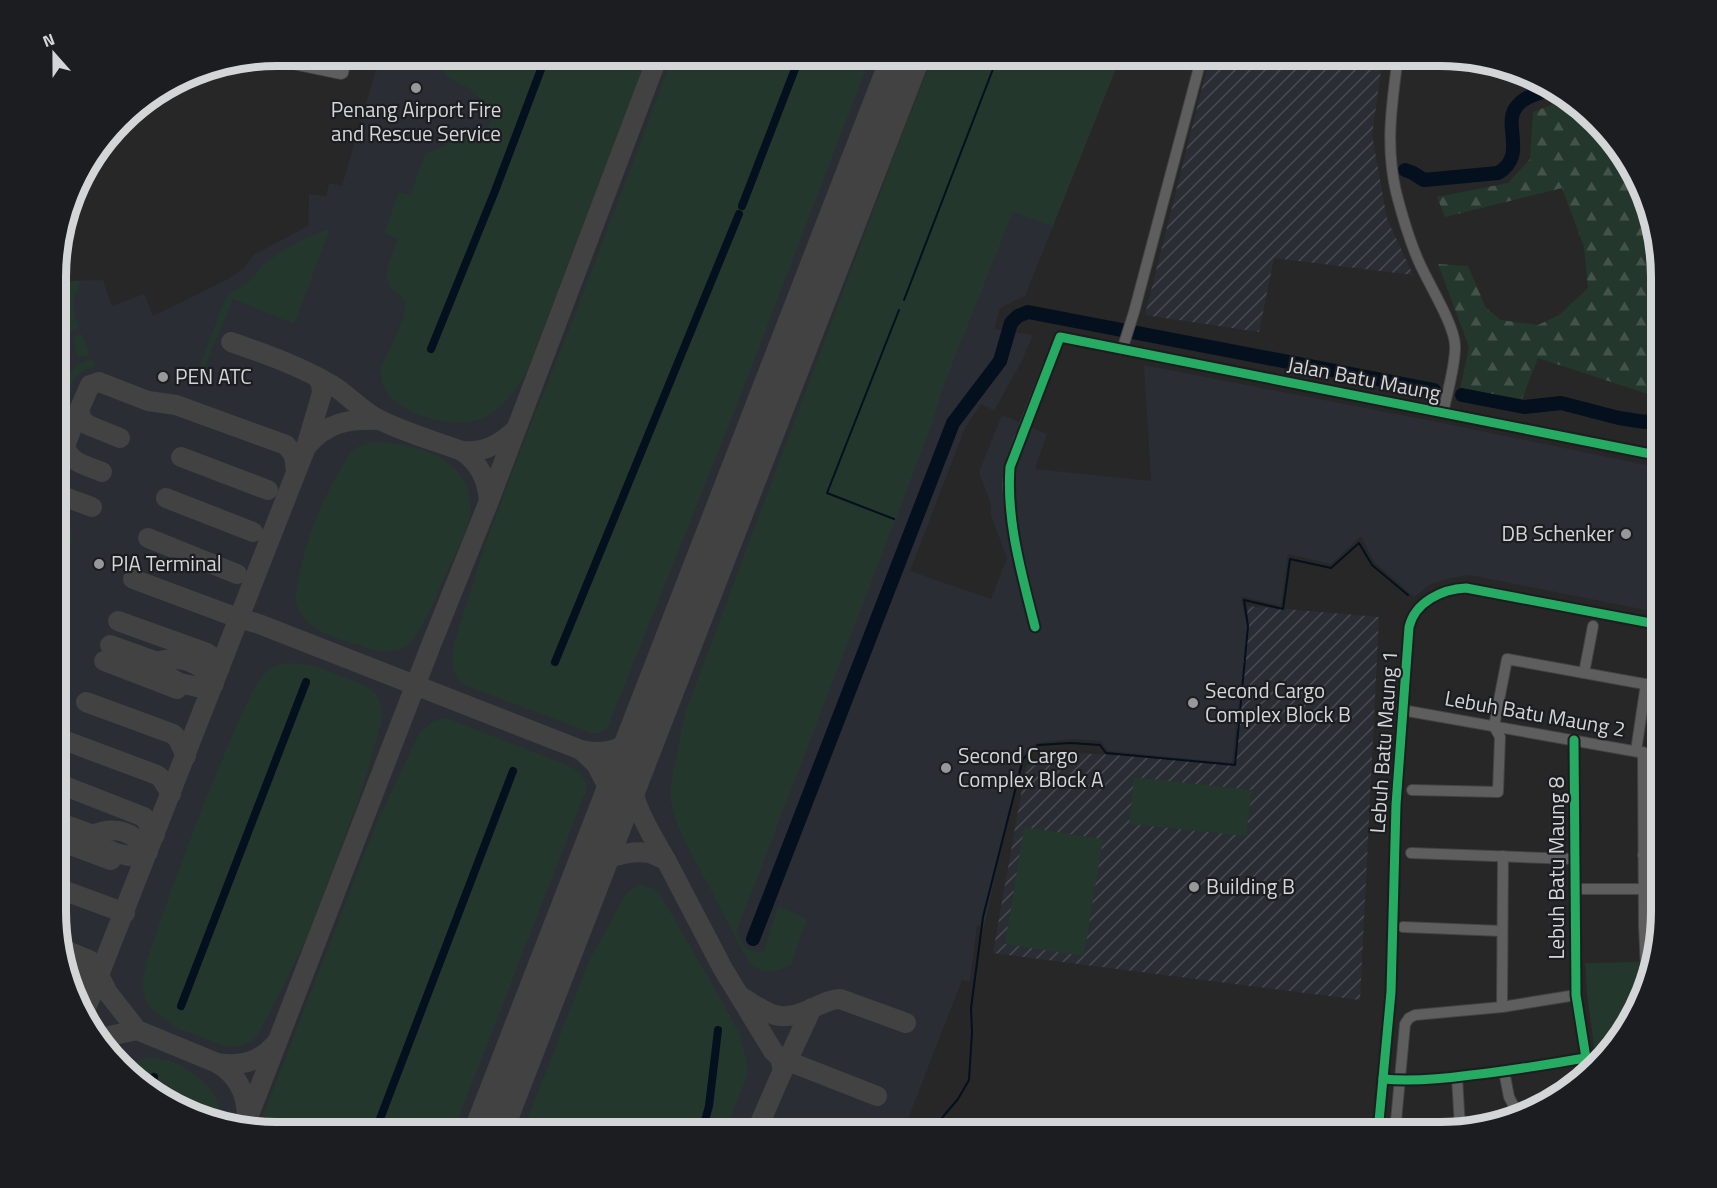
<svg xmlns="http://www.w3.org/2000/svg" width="1717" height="1188" font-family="'Titillium Web',sans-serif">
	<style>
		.industrial { fill: url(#industrial-furrows) }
		.built { fill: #2a2d34 }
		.green { fill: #24372c }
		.forest { fill: url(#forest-firs) }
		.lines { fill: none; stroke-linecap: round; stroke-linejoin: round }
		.stream { stroke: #04101d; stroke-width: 2 }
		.canal { stroke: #04101d; stroke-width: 8 }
		.river { stroke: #04101d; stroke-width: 14 }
		.taxiway { stroke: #424243; stroke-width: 20 }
		.runway { stroke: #424243; stroke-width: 48 }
		.minor-casing { stroke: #434344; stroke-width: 12 }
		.highway-casing { stroke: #434344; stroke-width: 16 }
		.minor { stroke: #5e5e5f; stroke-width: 10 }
		.highway { stroke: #635e57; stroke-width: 15 }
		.cycleway-casing { stroke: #1c1d20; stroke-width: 13 }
		.cycleway { stroke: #26ab63; stroke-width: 9 }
		.poi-dot { fill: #97989a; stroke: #1c1d20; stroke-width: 2 }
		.labels { text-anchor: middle; stroke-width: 4.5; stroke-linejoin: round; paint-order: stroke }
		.poi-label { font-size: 21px; fill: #d4d5d7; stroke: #1c1d20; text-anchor: start }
		.street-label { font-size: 21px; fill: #d4d5d7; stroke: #1c1d20 }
		.rim { fill: none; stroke: #d4d5d7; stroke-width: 8 }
	</style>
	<defs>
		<pattern id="industrial-furrows" width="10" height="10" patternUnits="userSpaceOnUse" patternTransform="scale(1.5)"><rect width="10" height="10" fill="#2a2d34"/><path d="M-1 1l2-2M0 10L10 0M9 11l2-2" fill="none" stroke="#484b51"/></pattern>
		<pattern id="forest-firs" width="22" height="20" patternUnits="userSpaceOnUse" patternTransform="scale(1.5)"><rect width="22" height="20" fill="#24372c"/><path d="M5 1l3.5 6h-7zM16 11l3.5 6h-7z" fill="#43534a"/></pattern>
	</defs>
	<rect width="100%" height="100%" fill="#272728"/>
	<g class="industrial">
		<path d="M1210,56H1383L1372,135L1387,219L1413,275L1274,258L1259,332L1145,315Z"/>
		<path d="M1248,606L1379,617L1360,1000L993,953L1026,766L1046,752L1117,755L1234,765Z"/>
	</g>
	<path class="built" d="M380,56H1121L1025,296L1000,308L994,329L1033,335L1021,362L994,411L981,404L965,428L910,571L991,599L1007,558L991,516V504L979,472L1002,415L1047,434L1035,469L1151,481L1144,365L1442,423L1661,468V613L1470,575L1450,578L1431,584L1414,597L1374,562L1361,536L1331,564L1288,554L1281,606L1244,597L1241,598L1247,627L1232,763L1108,751L1101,741L1071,739L1037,743L1021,758L984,928L977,925L970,982L962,980L903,1132H263L206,1121L143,1087L85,1021L57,939V281L103,280L112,306L144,294L153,316L228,279L244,268L253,255L308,226L309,194L326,196L329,183L342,186Z"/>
	<g class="green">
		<path d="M447,56H648L526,373C517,390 499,412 481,419C449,431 373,410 381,367C387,354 407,317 405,305C405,298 399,295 394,291C378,278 393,255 398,239L384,233L399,192L410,195L425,154L489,125L495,115L470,89L446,76L443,66Z"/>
		<path d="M673,56H871L735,410L607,729L600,733H591L467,686C450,674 451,663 454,644L485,545L523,443L573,320Z"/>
		<path d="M933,56H1121L1053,226L1013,212L943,387L933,422L736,933L746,949L763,953L778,906L807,919L791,965C775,973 763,975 749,963L687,845L676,822L671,803V782L685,713L903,132Z"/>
		<path d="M330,229L294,324L233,299L199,382L197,385L191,387L225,300C231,291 238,289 247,283C254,278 257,271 263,265C277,253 313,232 330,229Z"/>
		<path d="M57,281H80C79,291 75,293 74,299C72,308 77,321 79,329L68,333H57V323L71,317Z"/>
		<path d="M82,334L89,352L88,355L79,357L77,355L73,338L74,336Z"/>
		<path d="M90,359L93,360L95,366L84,371L75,377L57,419V396L67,386L66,376L78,364Z"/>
		<path d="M372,442C409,443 463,454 470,497C471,505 471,513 469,520C464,538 452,561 444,579C437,594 420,637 407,646C391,657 371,649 354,644C334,638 303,627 296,604C294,597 297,589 298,582C306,536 325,490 351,452L359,446Z"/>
		<path d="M57,531L72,534C72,540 69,548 71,553L59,579H57Z"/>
		<path d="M291,663L316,666L366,686L374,692L380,701L383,717L359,799L308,935L286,981L258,1034L250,1042L237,1047L229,1046L220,1044L177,1028L150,1007L146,1002L143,987V980L147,960C172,886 199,813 230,741C238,722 254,682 269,669C276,664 283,664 291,663Z"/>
		<path d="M447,718L571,767L580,773L587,784L585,793L453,1132L257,1131L375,827L419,733L433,721Z"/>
		<path d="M1134,777L1252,790L1246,836L1129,824Z"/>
		<path d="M1024,827L1103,839L1084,956L1005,944Z"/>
		<path d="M641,885L655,889L661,896L722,1001L739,1033L747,1061L748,1074L725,1132H522L590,959L627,892Z"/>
		<path d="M1639,962L1642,996L1616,1045L1596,1062L1587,994L1585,963Z"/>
		<path d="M151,1058C157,1059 164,1059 170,1061C178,1063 185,1068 191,1072C211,1086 221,1098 220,1123L206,1121L143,1087L125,1066L138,1061Z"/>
	</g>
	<path class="forest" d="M1569,98L1574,101L1632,167L1661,263V421L1651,395L1538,358L1522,399L1460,390L1469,347L1438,264L1468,266L1486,308L1501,320L1538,325L1559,315L1588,288L1584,247L1562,188L1445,217L1437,197L1508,183L1530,159L1533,112Z"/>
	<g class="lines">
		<g class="stream">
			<path d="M904,300L998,56"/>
			<path d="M894,519L827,493L899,310"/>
			<path d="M930,1132L958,1099L969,1080L972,1032L971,1008L983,917L1023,759L1038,745L1071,743L1100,745L1106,753L1235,765L1248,626L1244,600L1283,609L1290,559L1331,568L1359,543L1372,565L1408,595"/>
		</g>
		<g class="canal">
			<path d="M742,206L800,56"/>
			<path d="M431,349L495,191L546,56"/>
			<path d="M555,662L739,214"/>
			<path d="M181,1006L306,682"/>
			<path d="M149,1090L154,1077"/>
			<path d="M375,1132L513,771"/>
			<path d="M702,1132L709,1106L718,1030"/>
		</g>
		<g class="river">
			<path d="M1405,170L1413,173L1424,180L1498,173C1529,155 1500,123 1518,105C1526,95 1541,93 1552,89"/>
			<path d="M1462,395L1524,407L1561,403L1619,418L1645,422L1661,419"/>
			<path d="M753,939L953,423L1000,361L1011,323L1018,316L1028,312L1434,390"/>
		</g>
		<g class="taxiway">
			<path d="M231,342C265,354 300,366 332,385C349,395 362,412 380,420C406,433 435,441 462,451"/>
			<path d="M79,410L90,385L99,382L148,401L176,405L286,445L294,455L296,472"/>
			<path d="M306,447C327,422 348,419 379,420"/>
			<path d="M181,457L268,490"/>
			<path d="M102,472C88,466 69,463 65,446L79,410L82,420L88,425L120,438"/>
			<path d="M57,494L92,507"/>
			<path d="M166,498L253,532"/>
			<path d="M489,501C487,479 480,464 462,451C483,453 499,445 514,431"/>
			<path d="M148,538L237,574"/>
			<path d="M133,579L238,618L259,624L581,750C598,754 618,752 631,740C639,733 645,721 651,713"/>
			<path d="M118,621L207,653L216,659L220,668"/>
			<path d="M110,645L157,662L169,677L180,683L197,687L214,684C202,662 180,654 157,662"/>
			<path d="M104,661L177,689"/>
			<path d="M86,702L173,734L178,739L186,756"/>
			<path d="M69,742L157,775L162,779L171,794"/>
			<path d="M581,750L596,764L608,787L606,829"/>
			<path d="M57,783L144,817L155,835"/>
			<path d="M57,822L93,835L105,848L116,853L129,856L148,852C135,832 115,825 93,835"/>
			<path d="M57,840L111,860"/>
			<path d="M666,860L723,969L773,1051L780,1058L877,1096"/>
			<path d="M588,875C594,858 631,850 648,853C654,854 660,858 666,860C649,830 620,788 635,753"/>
			<path d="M57,888L125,913"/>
			<path d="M60,948L89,960L93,963L108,993L137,1030"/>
			<path d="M67,966C82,972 90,984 89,1000"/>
			<path d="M742,997C770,1015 780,1024 813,1008C822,1004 830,999 840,999L906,1023"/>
			<path d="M83,1016L306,447L322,393L321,384L318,378"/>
			<path d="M100,1038L137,1030L217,1063"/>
			<path d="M784,1069L783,1070L812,1008"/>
			<path d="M247,1118C247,1094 238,1075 217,1063C241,1067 260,1062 276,1043"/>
			<path d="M244,1128L431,645L489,501L658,56"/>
			<path d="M756,1132L783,1070L780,1058"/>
		</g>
		<path class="runway" d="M488,1132L906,56"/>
		<defs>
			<g id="minor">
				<path d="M1398,56C1392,104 1385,144 1396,192C1402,215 1409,240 1419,262C1428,283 1454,324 1455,345C1456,364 1447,393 1443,413"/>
				<path d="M264,58L341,74L343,73L346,56"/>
				<path d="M1122,350L1134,312L1202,56"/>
				<path d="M1025,425L1060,337L1661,456"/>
				<path d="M1020,438L1010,467L1008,485L1014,538L1035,627"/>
				<path d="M1584,673L1593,626"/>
				<path d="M1402,710L1661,756"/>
				<path d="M1494,726L1507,659L1661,687"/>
				<path d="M1636,751L1646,684"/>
				<path d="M1643,752L1644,926L1647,987"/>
				<path d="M1412,790L1498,792L1500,737L1494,726"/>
				<path d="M1411,853L1575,859"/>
				<path d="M1643,855H1661"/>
				<path d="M1576,889H1661"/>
				<path d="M1403,927L1502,931"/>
				<path d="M1502,1007L1503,856"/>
				<path d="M1504,1071L1509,1097L1518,1114"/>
				<path d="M1457,1077L1460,1128"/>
				<path d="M1383,1079C1413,1082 1442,1079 1471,1075C1510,1071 1548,1064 1586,1058L1576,995L1574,740"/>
				<path d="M1378,1132L1391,992L1396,805L1409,627C1415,602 1442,589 1466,588L1661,625"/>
				<path d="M1395,1132L1405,1024L1409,1018L1415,1015L1502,1007L1576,995"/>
			</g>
			<path id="highway" d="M115,132L138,106"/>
		</defs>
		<use href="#minor" class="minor-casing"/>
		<use href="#highway" class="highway-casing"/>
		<use href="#minor" class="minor"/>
		<use href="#highway" class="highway"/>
		<defs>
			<g id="cycleway">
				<path d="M1035,627C1022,575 1006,521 1010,467L1060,337L1661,456"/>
				<path d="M1383,1079C1413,1082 1442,1079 1471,1075C1510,1071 1548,1064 1586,1058L1576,995L1574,740"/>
				<path d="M1378,1132L1391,992L1396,805L1409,627C1415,602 1442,589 1466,588L1661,625"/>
			</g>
		</defs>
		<use href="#cycleway" class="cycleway-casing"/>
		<use href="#cycleway" class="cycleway"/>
	</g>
	<g class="poi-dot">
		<circle cx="416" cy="88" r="6"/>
		<circle cx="163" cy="377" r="6"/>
		<circle cx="1626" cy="534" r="6"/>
		<circle cx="99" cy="564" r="6"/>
		<circle cx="1193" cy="703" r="6"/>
		<circle cx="946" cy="768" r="6"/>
		<circle cx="1194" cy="887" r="6"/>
	</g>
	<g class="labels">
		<g class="poi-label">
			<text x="416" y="117" text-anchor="middle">Penang Airport Fire<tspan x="416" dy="24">and Rescue Service</tspan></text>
			<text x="175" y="384">PEN ATC</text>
			<text x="1614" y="541" text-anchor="end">DB Schenker</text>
			<text x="111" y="571">PIA Terminal</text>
			<text x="1205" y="698">Second Cargo<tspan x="1205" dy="24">Complex Block B</tspan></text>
			<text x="958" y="763">Second Cargo<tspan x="958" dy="24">Complex Block A</tspan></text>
			<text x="1206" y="894">Building B</text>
		</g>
		<g class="street-label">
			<text transform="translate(1364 379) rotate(11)" y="7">Jalan Batu Maung</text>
			<text transform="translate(1535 714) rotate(10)" y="7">Lebuh Batu Maung 2</text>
			<text transform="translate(1384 742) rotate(-86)" y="7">Lebuh Batu Maung 1</text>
			<text transform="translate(1557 868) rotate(-90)" y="7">Lebuh Batu Maung 8</text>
		</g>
	</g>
	<path d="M0 0H1717V1188H0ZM277 66H1440A211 211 0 0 1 1651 277V911A211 211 0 0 1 1440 1122H277A211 211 0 0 1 66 911V277A211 211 0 0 1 277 66Z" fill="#1c1d20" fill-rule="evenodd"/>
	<path class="rim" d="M277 66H1440A211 211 0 0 1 1651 277V911A211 211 0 0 1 1440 1122H277A211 211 0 0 1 66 911V277A211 211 0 0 1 277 66Z"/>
	<g transform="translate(54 54) rotate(339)" stroke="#1c1d20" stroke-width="4.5" paint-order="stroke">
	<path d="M0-4.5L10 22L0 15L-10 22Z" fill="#d4d5d7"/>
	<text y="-9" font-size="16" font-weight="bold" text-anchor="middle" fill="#d4d5d7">N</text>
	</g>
</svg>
